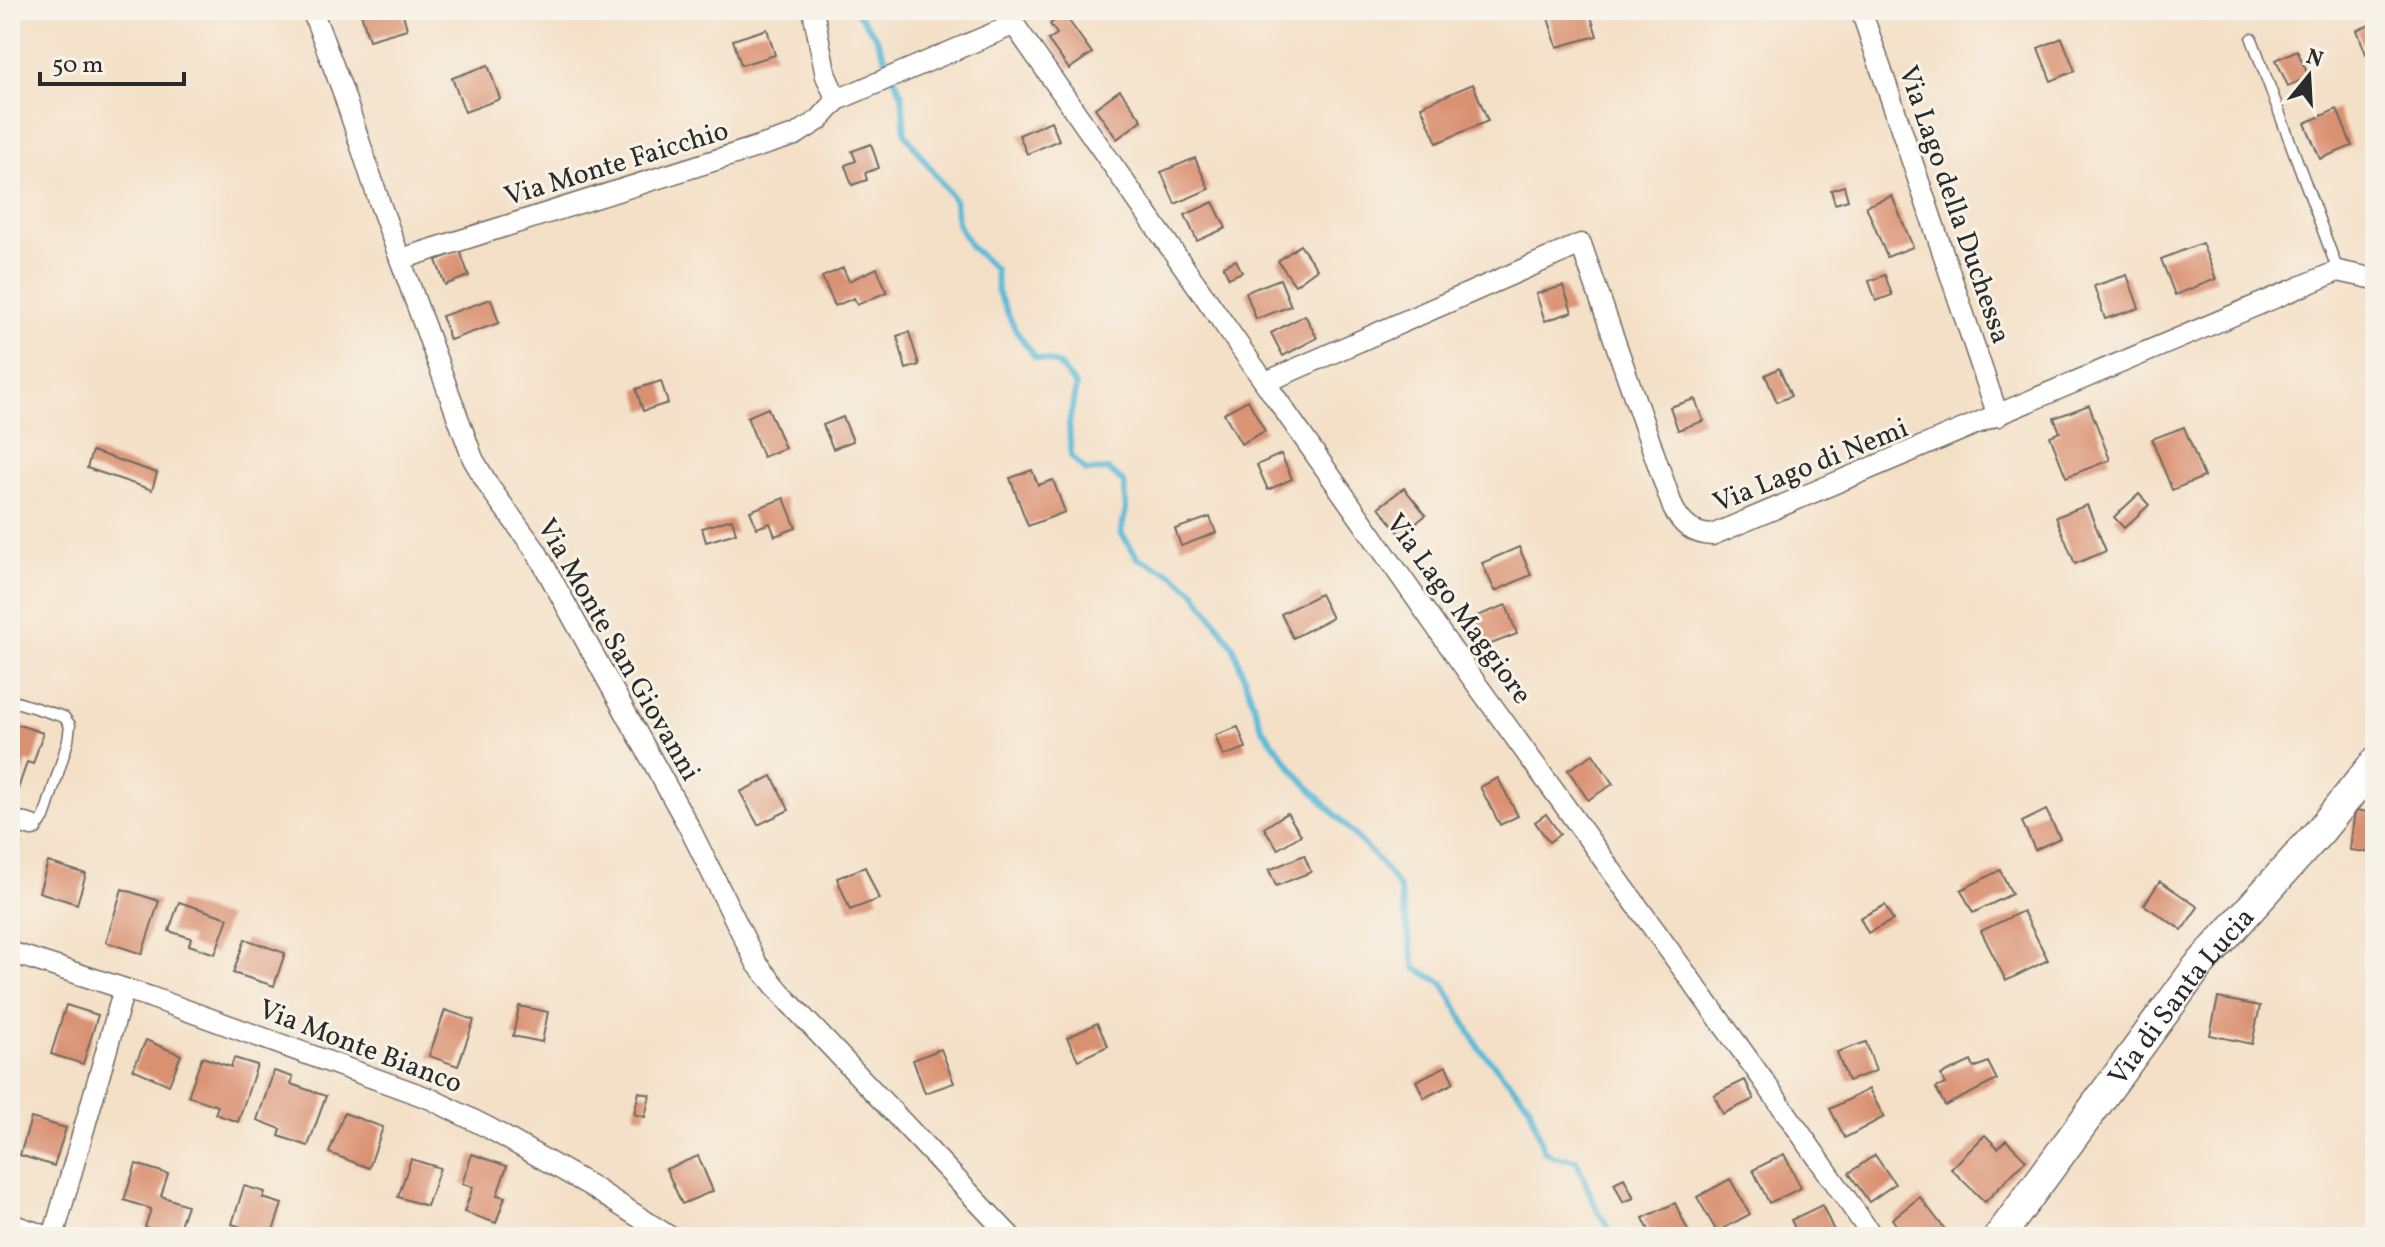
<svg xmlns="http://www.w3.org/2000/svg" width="2385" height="1247" font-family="Vollkorn,serif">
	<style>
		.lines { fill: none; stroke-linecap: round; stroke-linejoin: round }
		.stream { stroke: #59b9d8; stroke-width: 6 }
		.building { fill: #da9172 }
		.lane-casing { stroke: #716a62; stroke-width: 13 }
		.street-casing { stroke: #716a62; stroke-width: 23 }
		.secondary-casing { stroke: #716a62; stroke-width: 33 }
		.lane { stroke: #fff; stroke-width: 10 }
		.street { stroke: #fff; stroke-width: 20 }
		.secondary { stroke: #fff; stroke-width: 30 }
		.labels { text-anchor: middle; stroke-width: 6; stroke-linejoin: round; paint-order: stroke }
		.street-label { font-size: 28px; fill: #2b2b2b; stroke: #f7f3e8 }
	</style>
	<rect width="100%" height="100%" fill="#f7f3e8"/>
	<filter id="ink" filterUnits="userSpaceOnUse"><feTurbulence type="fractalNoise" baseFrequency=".0125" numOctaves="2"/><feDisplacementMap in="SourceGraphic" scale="16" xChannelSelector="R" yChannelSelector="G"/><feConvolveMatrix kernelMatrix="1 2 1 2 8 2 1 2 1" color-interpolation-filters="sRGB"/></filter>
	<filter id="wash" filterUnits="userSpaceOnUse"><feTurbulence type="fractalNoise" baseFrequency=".006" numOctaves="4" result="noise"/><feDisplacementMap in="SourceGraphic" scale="32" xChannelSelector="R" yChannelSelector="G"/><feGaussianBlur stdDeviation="1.8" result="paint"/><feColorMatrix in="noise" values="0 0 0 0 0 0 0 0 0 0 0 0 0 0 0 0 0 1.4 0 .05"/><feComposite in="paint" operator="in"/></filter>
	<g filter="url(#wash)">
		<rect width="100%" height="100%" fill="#f4e0c7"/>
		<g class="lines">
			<path class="stream" d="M855,10L876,37L902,95L905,134L955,201L957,222L970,246L995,269L998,293L1016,331L1035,357L1058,364L1076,386L1069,424L1071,456L1086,471L1108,470L1124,483L1126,509L1121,533L1138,558L1171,573L1195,592L1233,646L1262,728L1295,772L1379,861L1399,887L1415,968L1443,983L1479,1048L1529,1104L1544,1151L1554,1157L1576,1160L1597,1210L1614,1237"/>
		</g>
		<g id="blocks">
			<g class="building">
				<path d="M360,10H402L407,29L369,40Z"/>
				<path d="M1574,10H1589L1597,36L1557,47L1548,18Z"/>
				<path d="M1064,14L1092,53L1069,69L1048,40L1057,34L1050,24Z"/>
				<path d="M2375,23V50L2366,54L2357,30Z"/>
				<path d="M767,29L775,55L741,65L733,40Z"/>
				<path d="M2062,38L2075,71L2051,81L2038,48Z"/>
				<path d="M2297,50L2309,77L2288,86L2276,60Z"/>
				<path d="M488,65L500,99L465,112L452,78Z"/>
				<path d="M1473,84L1488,121L1437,143L1421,106Z"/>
				<path d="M1120,90L1142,120L1117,139L1095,108Z"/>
				<path d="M2337,109L2352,146L2320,159L2305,123Z"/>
				<path d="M1051,121L1059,140L1027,154L1019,135Z"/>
				<path d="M871,144L879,168L865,173L867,180L852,185L845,165L856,161L852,151Z"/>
				<path d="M1195,158L1209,189L1175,204L1161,172Z"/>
				<path d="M1844,186L1848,200L1835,204L1831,190Z"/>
				<path d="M1892,196L1913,247L1887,257L1866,206Z"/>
				<path d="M1213,202L1226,228L1197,241L1185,215Z"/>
				<path d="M2202,243L2216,279L2175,295L2161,259Z"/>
				<path d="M1300,245L1317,269L1295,285L1278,261Z"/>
				<path d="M460,251L469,276L445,285L436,260Z"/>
				<path d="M1236,260L1242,272L1229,278L1223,266Z"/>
				<path d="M843,268L849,281L877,268L887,292L857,305L854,298L835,306L822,277Z"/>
				<path d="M1885,275L1892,295L1876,301L1869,281Z"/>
				<path d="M2127,275L2139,308L2105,319L2094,286Z"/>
				<path d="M1280,279L1291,306L1256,319L1246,292Z"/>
				<path d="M1563,286L1572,312L1545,321L1536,294Z"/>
				<path d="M491,299L499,323L450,340L442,316Z"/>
				<path d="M1305,315L1317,338L1283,356L1271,333Z"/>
				<path d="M909,332L919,365L906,369L897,336Z"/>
				<path d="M1779,368L1791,396L1777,402L1765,375Z"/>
				<path d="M661,381L668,403L643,411L636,389Z"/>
				<path d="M1695,399L1703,421L1678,430L1670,407Z"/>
				<path d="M1248,400L1265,431L1241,444L1224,413Z"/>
				<path d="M2089,405L2110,460L2066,477L2050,436L2060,432L2054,418Z"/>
				<path d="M768,408L785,448L763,457L747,417Z"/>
				<path d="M843,417L853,441L833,449L823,425Z"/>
				<path d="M2184,427L2204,477L2172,490L2152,439Z"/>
				<path d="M92,451L157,473L152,490L87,468Z"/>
				<path d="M1281,454L1292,479L1268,490L1257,465Z"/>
				<path d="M1032,470L1038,485L1053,480L1065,512L1028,526L1010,478Z"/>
				<path d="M1404,488L1426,515L1401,535L1379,507Z"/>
				<path d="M2139,494L2149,505L2124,528L2114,517Z"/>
				<path d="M784,498L796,528L775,536L770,523L757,528L750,511Z"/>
				<path d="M2087,505L2106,551L2075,564L2056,517Z"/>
				<path d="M1210,517L1216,533L1181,546L1175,529Z"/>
				<path d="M732,519L736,533L706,542L702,528Z"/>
				<path d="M1519,547L1531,575L1495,591L1482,563Z"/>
				<path d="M1320,594L1332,618L1293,638L1281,614Z"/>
				<path d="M1506,605L1517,634L1481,648L1469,619Z"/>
				<path d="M10,722L43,733L33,764L27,762L17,792L10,790Z"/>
				<path d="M1238,727L1246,748L1223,756L1215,735Z"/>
				<path d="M1593,754L1613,784L1588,800L1568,770Z"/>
				<path d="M772,776L789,810L758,825L740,792Z"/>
				<path d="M1498,778L1518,816L1500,825L1480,787Z"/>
				<path d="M2046,810L2060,838L2035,850L2022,822Z"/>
				<path d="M2355,810L2375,813V853L2350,850Z"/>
				<path d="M1287,813L1301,835L1278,849L1264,828Z"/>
				<path d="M1546,814L1560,834L1549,842L1535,822Z"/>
				<path d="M10,841L21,844L11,876H10Z"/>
				<path d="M1304,855L1311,872L1276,886L1269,870Z"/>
				<path d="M48,862L86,874L77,904L39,892Z"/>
				<path d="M865,867L879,899L850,910L837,878Z"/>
				<path d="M2000,870L2012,894L1973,913L1961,890Z"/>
				<path d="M2160,881L2198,907L2182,930L2144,905Z"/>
				<path d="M122,889L159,901L142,954L106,942Z"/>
				<path d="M179,902L228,918L215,954L189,945L191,938L169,931Z"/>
				<path d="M1885,905L1893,920L1868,933L1860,918Z"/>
				<path d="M2023,911L2048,960L2006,981L1981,931Z"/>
				<path d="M245,939L285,953L274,986L233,973Z"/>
				<path d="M2218,998L2260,1006L2252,1044L2210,1035Z"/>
				<path d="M66,1005L98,1015L83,1064L51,1054Z"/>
				<path d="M519,1006L548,1012L542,1042L513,1036Z"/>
				<path d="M445,1010L474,1020L458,1066L429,1056Z"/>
				<path d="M1097,1023L1108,1046L1078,1060L1067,1038Z"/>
				<path d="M146,1040L181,1055L169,1085L133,1069Z"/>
				<path d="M1866,1042L1876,1071L1848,1081L1837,1052Z"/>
				<path d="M941,1049L954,1083L925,1093L913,1060Z"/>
				<path d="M202,1057L231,1067L234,1058L257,1065L238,1122L215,1114L218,1106L188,1096Z"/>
				<path d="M1971,1061L1974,1068L1988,1062L1997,1080L1945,1106L1936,1088L1945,1084L1941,1075Z"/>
				<path d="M1446,1066L1454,1083L1424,1098L1416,1081Z"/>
				<path d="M274,1071L293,1077L291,1084L326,1096L308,1146L279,1136L281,1129L257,1120Z"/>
				<path d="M1745,1080L1754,1099L1723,1114L1714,1095Z"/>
				<path d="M1869,1089L1884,1117L1845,1138L1830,1109Z"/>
				<path d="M639,1092L650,1095L645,1117L634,1114Z"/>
				<path d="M344,1113L383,1127L369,1168L329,1153Z"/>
				<path d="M31,1118L66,1128L54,1166L20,1155Z"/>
				<path d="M1985,1135L1998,1148L2006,1140L2026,1160L1985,1202L1951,1169Z"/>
				<path d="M472,1154L507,1166L497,1195L505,1197L496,1223L464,1212L473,1187L462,1184Z"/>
				<path d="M1784,1154L1801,1188L1769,1203L1753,1170Z"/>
				<path d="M1875,1155L1895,1184L1869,1202L1849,1173Z"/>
				<path d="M698,1156L713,1191L682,1204L666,1169Z"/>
				<path d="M411,1159L440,1168L427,1206L398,1197Z"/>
				<path d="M136,1164L168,1174L161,1196L187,1205L176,1237L145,1227L151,1209L124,1200Z"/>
				<path d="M1624,1178L1634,1198L1623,1202L1614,1183Z"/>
				<path d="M1730,1179L1750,1214L1717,1232L1697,1197Z"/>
				<path d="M244,1186L265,1192L263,1198L282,1204L271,1237H245L247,1229L232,1224Z"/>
				<path d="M1920,1197L1947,1232L1940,1237H1905L1892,1219Z"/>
				<path d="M1675,1203L1691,1237H1652L1643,1218Z"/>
				<path d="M1822,1205L1837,1237H1799L1791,1220Z"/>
			</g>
		</g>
	</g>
	<g filter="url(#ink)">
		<use href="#blocks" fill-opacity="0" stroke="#716a62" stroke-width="2"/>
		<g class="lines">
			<defs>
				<g id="lane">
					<path d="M2252,39L2338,271"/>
					<path d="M10,700L64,717L70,725L68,741L44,818L39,824L32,826"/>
				</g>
				<g id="street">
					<path d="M312,10L342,89L380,204L473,459L490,488L536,551L689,827L757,964L787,1000L1011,1237"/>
					<path d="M813,10L826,76L837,100L1013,25"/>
					<path d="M1004,10L1467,671L1761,1077L1873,1237"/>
					<path d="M1861,10L1998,416"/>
					<path d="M401,259L795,135L819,120L837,100"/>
					<path d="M1266,382L1581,244L1673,508C1682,525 1693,534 1712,535L2338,271L2375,279"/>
					<path d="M10,819L32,826"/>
					<path d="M10,952L150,997L431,1099L489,1128L589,1185L670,1237"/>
					<path d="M10,1224L49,1237"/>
					<path d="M53,1237L124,989"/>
				</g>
				<g id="secondary">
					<path id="s1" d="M1999,1237L2196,969L2320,831L2375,763"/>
				</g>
			</defs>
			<use href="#lane" class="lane-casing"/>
			<use href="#street" class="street-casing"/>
			<use href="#secondary" class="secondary-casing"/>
			<use href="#lane" class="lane"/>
			<use href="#street" class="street"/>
			<use href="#secondary" class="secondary"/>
		</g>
	</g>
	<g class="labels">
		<g class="street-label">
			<text transform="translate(616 162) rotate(-17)" y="10">Via Monte Faicchio</text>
			<text transform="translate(1956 204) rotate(71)" y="10">Via Lago della Duchessa</text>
			<text transform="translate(1810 464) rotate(-22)" y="10">Via Lago di Nemi</text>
			<text transform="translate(1460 608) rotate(54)" y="10">Via Lago Maggiore</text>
			<text transform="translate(620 649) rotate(60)" y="10">Via Monte San Giovanni</text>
			<text dy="10" stroke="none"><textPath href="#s1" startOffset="302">Via di Santa Lucia</textPath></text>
			<text transform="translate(361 1045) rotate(21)" y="10">Via Monte Bianco</text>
		</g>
	</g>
	<rect width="2385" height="1247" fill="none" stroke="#f7f3e8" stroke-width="40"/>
	<g transform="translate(2309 76) rotate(18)" stroke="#f7f3e8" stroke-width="6" paint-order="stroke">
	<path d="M0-6L14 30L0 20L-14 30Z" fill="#2b2b2b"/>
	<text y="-12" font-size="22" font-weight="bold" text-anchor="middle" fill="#2b2b2b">N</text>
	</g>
	<path d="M40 72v12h144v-12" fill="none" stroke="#2b2b2b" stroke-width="4"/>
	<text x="52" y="72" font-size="24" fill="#2b2b2b" stroke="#f7f3e8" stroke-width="6" paint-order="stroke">50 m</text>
</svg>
